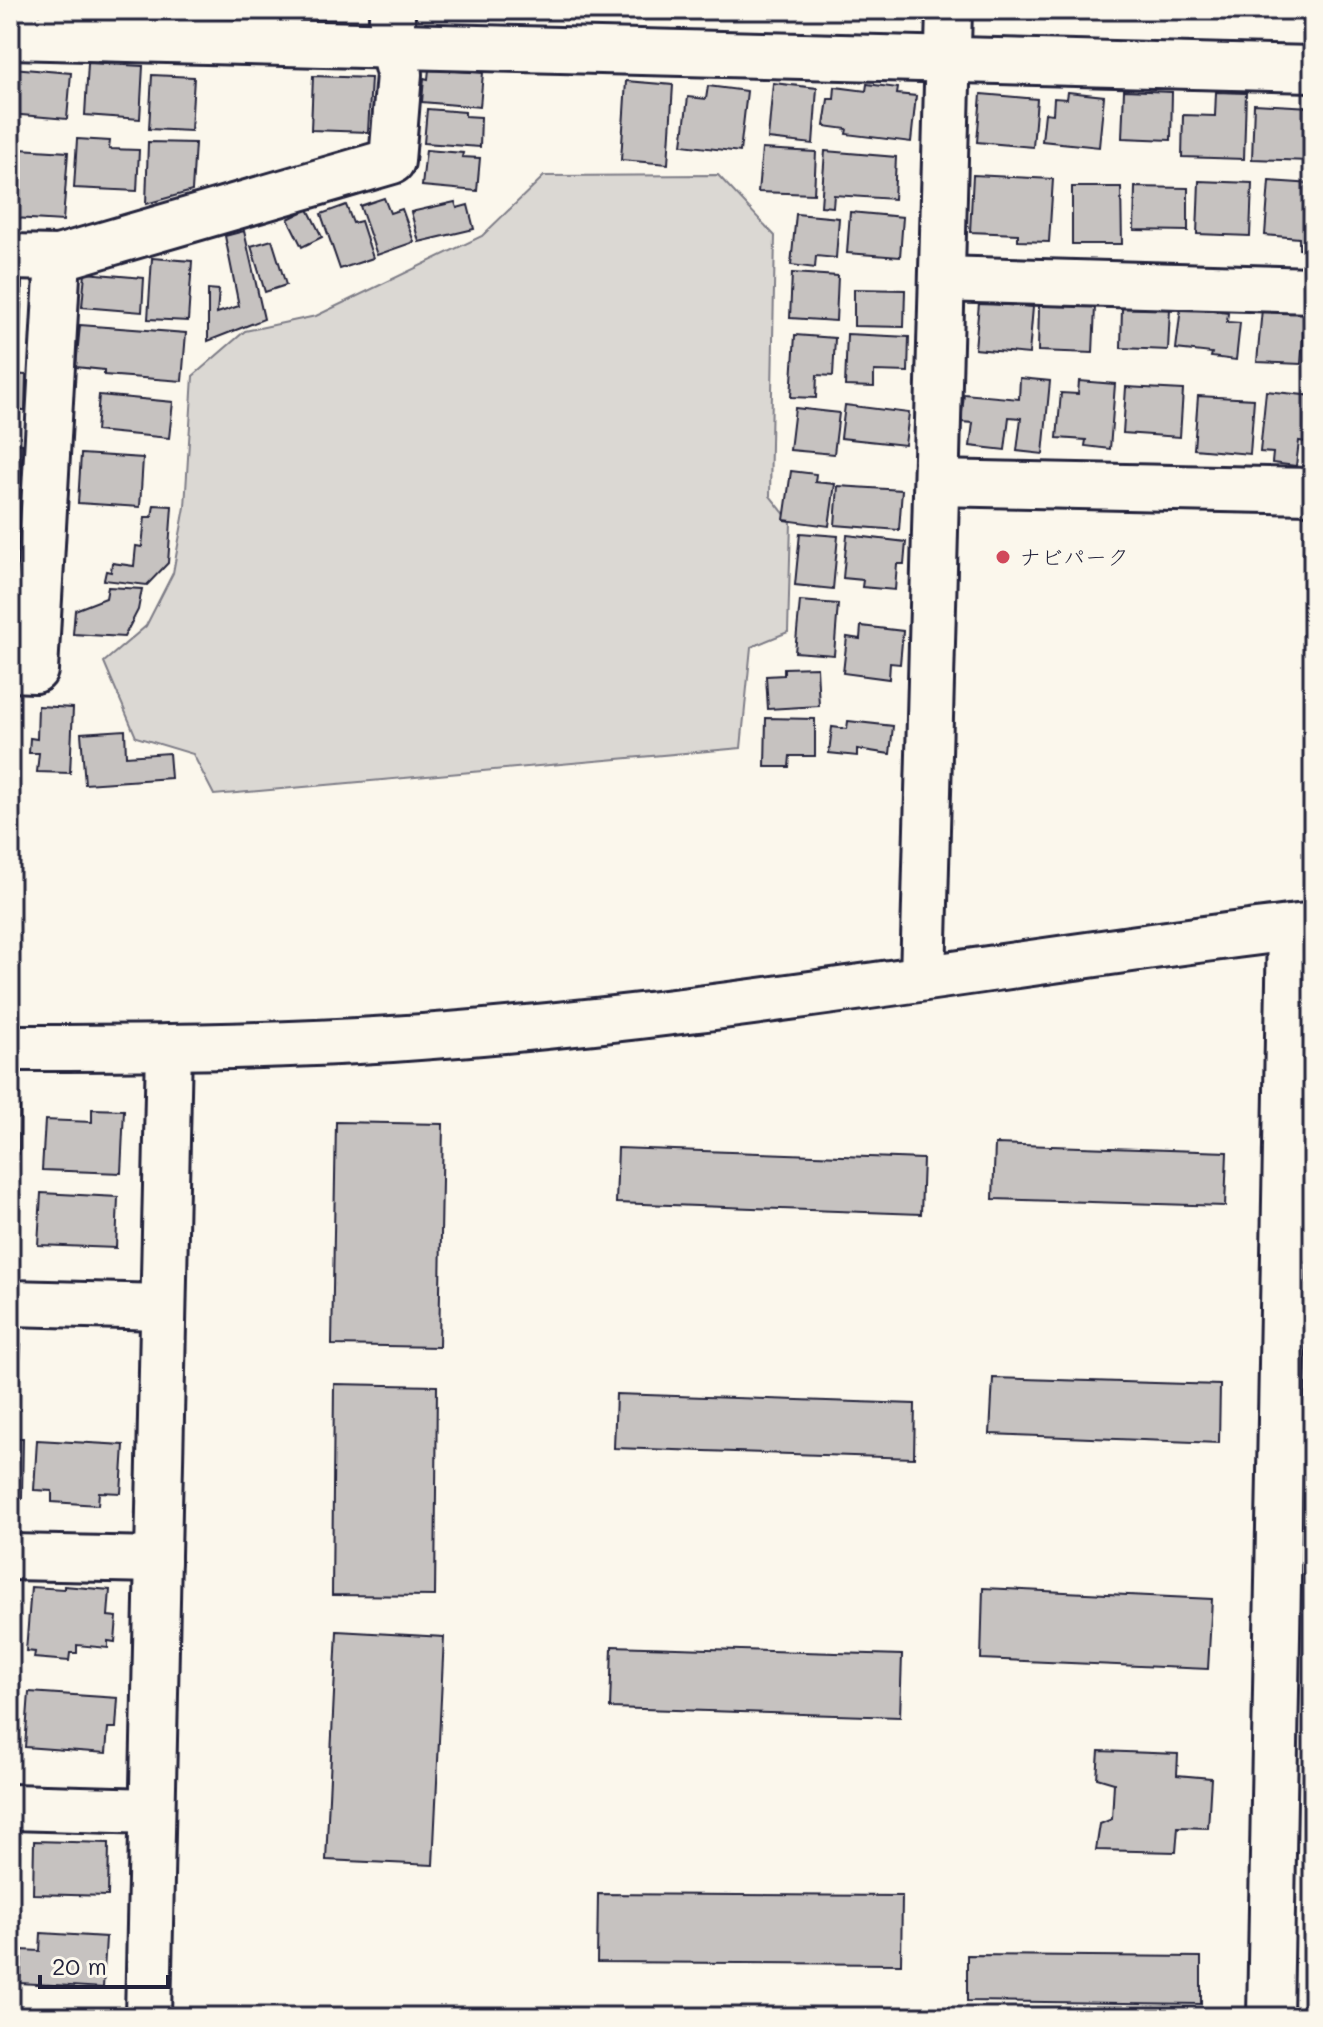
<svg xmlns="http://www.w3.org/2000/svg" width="1323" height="2027" font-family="Mali,'Klee One',sans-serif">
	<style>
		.green { fill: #dbd8d3; stroke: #7e7d87; stroke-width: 2 }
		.building { fill: #c6c2c0; stroke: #22223b; stroke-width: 2 }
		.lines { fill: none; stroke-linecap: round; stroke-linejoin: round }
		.minor-casing { stroke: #22223b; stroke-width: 50 }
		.minor { stroke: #fbf7ec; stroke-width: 44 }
		.poi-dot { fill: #d1495b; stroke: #fbf7ec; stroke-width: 3 }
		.labels { text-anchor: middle; stroke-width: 7; stroke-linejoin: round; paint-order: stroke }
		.poi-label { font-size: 22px; fill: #22223b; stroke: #fbf7ec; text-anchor: start }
	</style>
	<rect width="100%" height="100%" fill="#fbf7ec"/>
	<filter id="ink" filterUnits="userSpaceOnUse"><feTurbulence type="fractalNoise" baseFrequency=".0125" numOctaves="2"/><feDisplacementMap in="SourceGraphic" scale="16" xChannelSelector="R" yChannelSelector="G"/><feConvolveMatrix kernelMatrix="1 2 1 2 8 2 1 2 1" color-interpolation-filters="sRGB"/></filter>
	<g filter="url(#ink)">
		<path class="green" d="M718,175L775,236L770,496L791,522L788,632L751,647L741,748L214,795L193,754L136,737L104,662L146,626L173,573L185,507L193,376L245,331L316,316L482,236L544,176Z"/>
		<g class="building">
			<path d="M1085,10H1136L1135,18L1084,13Z"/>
			<path d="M1149,10H1216V14L1149,12Z"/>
			<path d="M88,63L143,66L140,119L85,115Z"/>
			<path d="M12,68L71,73L67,119L10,114Z"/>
			<path d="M429,69L483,73L480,107L422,102L424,78L428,79Z"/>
			<path d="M152,75L194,77L191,131L149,129Z"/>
			<path d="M313,76L371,78L368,132L311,130Z"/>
			<path d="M626,81L673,85L668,164L621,160Z"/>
			<path d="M773,83L817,88L813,144L768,139Z"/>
			<path d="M867,84L898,88L897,94L916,96L911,142L846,134L847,129L824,126L828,99H834L835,87L866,91Z"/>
			<path d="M708,86L747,91L740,152L682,145L688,97L706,99Z"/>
			<path d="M1124,90L1172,92L1171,140L1122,138Z"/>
			<path d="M1068,92L1104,96L1099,147L1042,141L1045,113L1053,114L1054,98L1067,99Z"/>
			<path d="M1216,92L1246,93L1244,159L1182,157L1183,115L1215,116Z"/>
			<path d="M981,94L1037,99L1033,147L977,142Z"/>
			<path d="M1254,104L1311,107L1309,161L1252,159Z"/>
			<path d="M427,109L465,112V116L481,117L480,147L424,143Z"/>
			<path d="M77,139L110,141L109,149L139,150L137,191L74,188Z"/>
			<path d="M148,142L195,143L192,191L146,204Z"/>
			<path d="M19,149L68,152L63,221L14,218Z"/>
			<path d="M762,149L816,152L814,194L758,192Z"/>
			<path d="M426,150L463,153L462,157L480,158L477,191L422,186Z"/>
			<path d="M825,151L896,157L894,199L834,195L833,207L821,206Z"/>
			<path d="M973,175L1053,179L1049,242L1018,241V234L970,232Z"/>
			<path d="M1199,181L1252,183L1250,236L1197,234Z"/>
			<path d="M1269,181L1313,184V250L1299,249V238L1265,235Z"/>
			<path d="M1072,187H1121L1122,244H1072Z"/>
			<path d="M1135,187L1188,188V231L1134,230Z"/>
			<path d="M384,198L390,213L402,209L414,242L377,255L360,206Z"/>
			<path d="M455,202L457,208L468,205L474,229L419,242L411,212Z"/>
			<path d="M346,205L353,223L361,221L373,258L340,269L321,214Z"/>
			<path d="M308,209L322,237L302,247L288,219Z"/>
			<path d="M850,212L903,217L900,257L847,253Z"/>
			<path d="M796,214L839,218L836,258L816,256L815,268L791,265Z"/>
			<path d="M244,231L264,319L208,341V289L219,290L217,313L239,306L225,236Z"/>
			<path d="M272,240L286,285L265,292L251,246Z"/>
			<path d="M152,258L192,261L188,321L148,319Z"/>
			<path d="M85,273L144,278L142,312L82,307Z"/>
			<path d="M792,273L838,276L836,321L790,318Z"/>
			<path d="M10,281L22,282L20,340H10Z"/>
			<path d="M854,289L905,290L904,327L854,326Z"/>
			<path d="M979,303L1033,307L1029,354L975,349Z"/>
			<path d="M1039,305L1095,307L1093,353L1038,351Z"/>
			<path d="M1181,307L1228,313L1227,322L1240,323L1236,360L1211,357L1212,353L1176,349Z"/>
			<path d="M1122,308L1170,309L1168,350L1121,348Z"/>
			<path d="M1262,309L1305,313L1301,364L1257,362Z"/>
			<path d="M80,325L186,333L182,381L104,375V370L76,367Z"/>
			<path d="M847,334L909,337L908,372L874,371V387L845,386Z"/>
			<path d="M795,335L835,338L833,376L817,375L816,398L791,397Z"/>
			<path d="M10,374L26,375L25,410H10Z"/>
			<path d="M1020,378L1050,381L1043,454L1017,451L1021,418L1009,417L1005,450L970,446L973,423L961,422L964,394L1019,399Z"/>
			<path d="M1079,381L1115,384L1110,449L1085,446L1086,440L1057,438L1061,393L1078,394Z"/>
			<path d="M1126,387L1183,390L1180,437L1123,433Z"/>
			<path d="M1266,391L1313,396V443L1299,441L1296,466L1272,463L1273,453L1260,452Z"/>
			<path d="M99,395L173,402L169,438L96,431Z"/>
			<path d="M1198,396L1254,399L1250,454L1194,449Z"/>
			<path d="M845,405L909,413L905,445L841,438Z"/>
			<path d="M795,408L839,413L834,454L790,450Z"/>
			<path d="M10,443L22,444L20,485H10Z"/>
			<path d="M81,454L143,458L140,507L78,503Z"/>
			<path d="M791,471L816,474L815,482L835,484L829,526L784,520Z"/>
			<path d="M838,486L902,490L899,530L835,525Z"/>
			<path d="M154,505L172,506L168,563L147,585L104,580L106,571L111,572L112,563L134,566L136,546L142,547L145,517H152Z"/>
			<path d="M800,533L838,536L833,589L795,585Z"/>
			<path d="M847,535L906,542L904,564H897L895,590L862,587L863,580L843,578Z"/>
			<path d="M10,580L17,581L14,625H10Z"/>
			<path d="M108,587L142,589L138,610L124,637L73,634L75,610L106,598Z"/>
			<path d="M800,601L838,604L834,655L795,652Z"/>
			<path d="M861,626L903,631L900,664L890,663L889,679L843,673L847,637L860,639Z"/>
			<path d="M817,667L819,706L768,709L766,676L784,675V668Z"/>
			<path d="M38,706L73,708L70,773L37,772L39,753H29L30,738L37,739Z"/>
			<path d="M766,718L815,719V756H790L789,767H765Z"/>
			<path d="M848,721L893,726L890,754L857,749V756L829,753L832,727L847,729Z"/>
			<path d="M125,730L126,756L169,753L171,778L85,784L81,733Z"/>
			<path d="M10,1106H20L19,1154L10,1153Z"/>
			<path d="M92,1109L124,1110L121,1173L42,1170L45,1120L92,1122Z"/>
			<path d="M336,1122L443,1124L439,1347L332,1345Z"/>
			<path d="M995,1144L1227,1152L1225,1206L993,1199Z"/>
			<path d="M618,1148L923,1159L921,1214L616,1203Z"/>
			<path d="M41,1193L118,1197L116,1248L38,1245Z"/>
			<path d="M10,1194L20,1195L19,1217L10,1216Z"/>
			<path d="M10,1345H21L17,1407H10Z"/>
			<path d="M993,1378L1220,1385L1219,1443L990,1434Z"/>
			<path d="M334,1384L437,1386L435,1596L332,1595Z"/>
			<path d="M616,1394L915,1404L914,1458L614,1448Z"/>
			<path d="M10,1438H23L22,1499L10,1498Z"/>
			<path d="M37,1440L124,1445L121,1493L99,1492L98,1505L52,1502V1491L34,1490Z"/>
			<path d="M64,1586L110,1590L108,1616L117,1617L115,1642L108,1641V1648L77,1645V1653H70L69,1661L34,1658L35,1652L26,1651L31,1587L64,1589Z"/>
			<path d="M983,1588L1212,1599L1208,1669L981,1659Z"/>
			<path d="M337,1631L444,1637L433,1865L326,1860Z"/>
			<path d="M612,1646L902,1655L900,1717L610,1708Z"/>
			<path d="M29,1692L118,1698L116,1728H108L106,1753L25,1747Z"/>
			<path d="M1099,1751L1178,1754L1177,1775L1211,1778L1208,1828L1178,1827L1176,1852L1096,1850L1100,1824L1112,1819L1114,1783L1097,1778Z"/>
			<path d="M34,1841L109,1843L108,1896L33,1894Z"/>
			<path d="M598,1894L902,1896L901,1964L597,1962Z"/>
			<path d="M41,1933L106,1937L103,1988L20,1983L22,1950L40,1951Z"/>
			<path d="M967,1955L1201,1957V2004L967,2001Z"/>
		</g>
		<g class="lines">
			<defs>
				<g id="minor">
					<path d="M10,36L1313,69"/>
					<path d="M10,257L58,258"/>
					<path d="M942,279L1313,290"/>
					<path d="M937,483L1313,491"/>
					<path d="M10,669L35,670L58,258L392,161L399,74L392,47V10"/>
					<path d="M923,978L949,10"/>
					<path d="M10,1048C137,1048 265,1047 392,1039C700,1019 1006,962 1313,925"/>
					<path d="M10,1303L163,1307"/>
					<path d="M10,1557L158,1560"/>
					<path d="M10,1807L152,1811"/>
					<path d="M148,2017L169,1047"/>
					<path d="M1270,2017L1290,928"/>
				</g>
			</defs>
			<use href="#minor" class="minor-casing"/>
			<use href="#minor" class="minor"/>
		</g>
	</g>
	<circle class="poi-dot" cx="1003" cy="557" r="8"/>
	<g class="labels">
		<g class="poi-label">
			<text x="1019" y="565">ナビパーク</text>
		</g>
	</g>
	<rect width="1323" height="2027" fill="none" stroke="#fbf7ec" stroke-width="40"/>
	<rect x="20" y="20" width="1283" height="1987" fill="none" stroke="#22223b" stroke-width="3" filter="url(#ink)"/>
	<path d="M40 1975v12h128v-12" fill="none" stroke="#22223b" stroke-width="4"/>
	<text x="52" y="1975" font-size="24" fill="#22223b" stroke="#fbf7ec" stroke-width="6" paint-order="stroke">20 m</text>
</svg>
